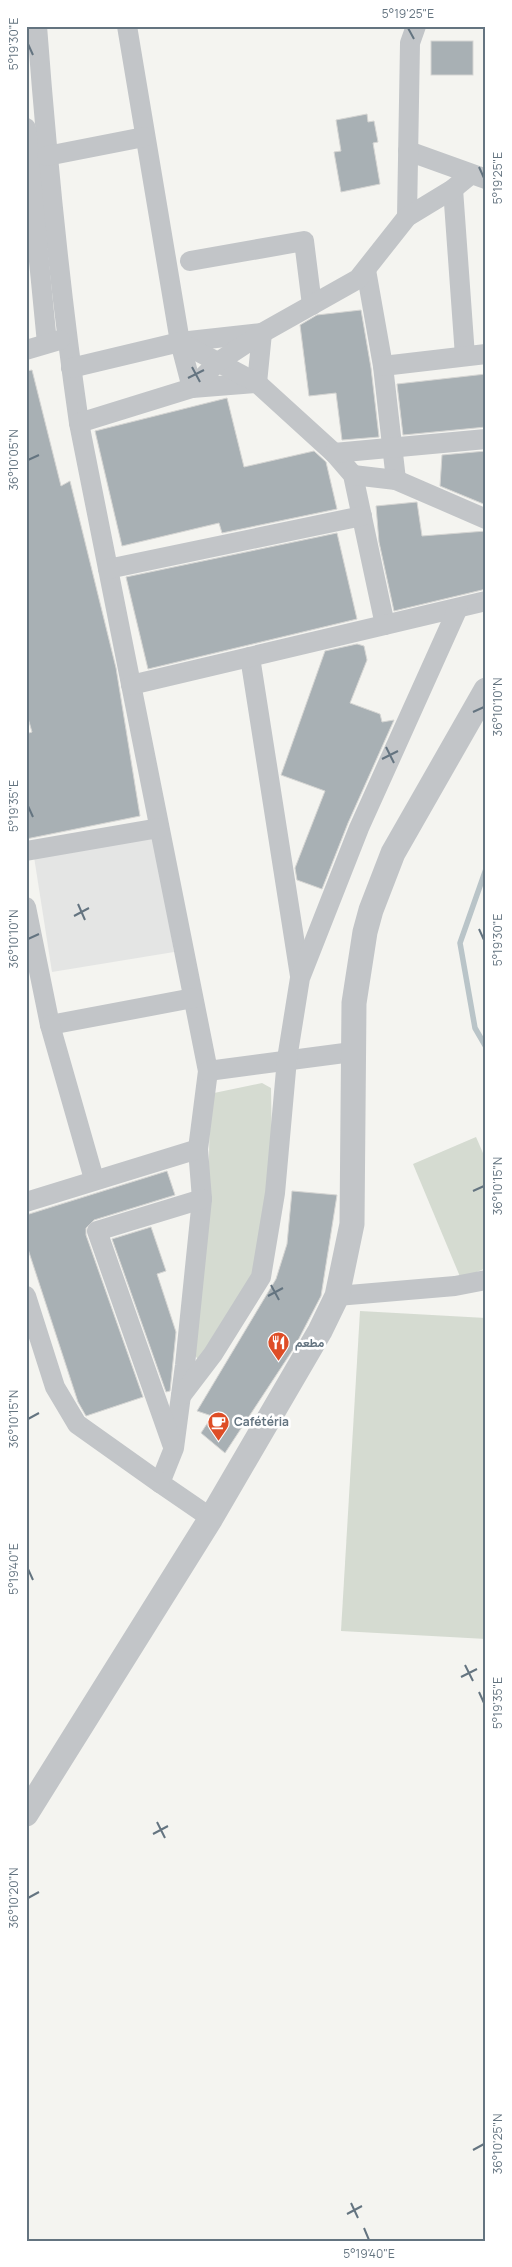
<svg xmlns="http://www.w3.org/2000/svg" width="512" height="2267" font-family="Manrope,Vazirmatn,sans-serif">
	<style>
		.built { fill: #e4e5e4 }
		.green { fill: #d5dbd1 }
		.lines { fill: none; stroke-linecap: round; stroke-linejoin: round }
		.stream { stroke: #b9c4c8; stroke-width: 5.5 }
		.building { fill: #a8b0b4; stroke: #d5d5d3 }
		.minor { stroke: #c2c5c8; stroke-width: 20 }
		.tertiary { stroke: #c2c5c8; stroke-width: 25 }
		.ticks { fill: none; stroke: #647480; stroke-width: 2 }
		.labels { text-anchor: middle; stroke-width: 5; stroke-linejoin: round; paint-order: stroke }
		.poi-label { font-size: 12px; font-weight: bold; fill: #647480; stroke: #fff; text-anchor: start }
		.neatline { fill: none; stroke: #647480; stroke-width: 2 }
		.ticks-label { font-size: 12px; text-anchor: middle; fill: #647480 }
	</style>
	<rect width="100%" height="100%" fill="#f4f4f0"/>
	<path class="built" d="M156,837L174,952L52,972L34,857Z"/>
	<g class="green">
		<path d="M262,1083L271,1088L272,1150L258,1272L199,1360L196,1357V1349L208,1214L210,1101L214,1093Z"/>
		<path d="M476,1137L486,1160V1268L461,1279L413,1164Z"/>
		<path d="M360,1311L486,1318V1639L341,1631Z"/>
	</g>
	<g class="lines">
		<path class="stream" d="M486,869L460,943L475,1028L486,1047"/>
	</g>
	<g class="building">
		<rect x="431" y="41" width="42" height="34"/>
		<path d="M367,114L368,122L374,121L378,142L373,143L380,184L341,192L334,152L341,151L336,120Z"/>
		<path d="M361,310L371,368L379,437L342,440L336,393L309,396L300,325L317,315Z"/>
		<path d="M32,370L61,486L70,481L116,668L140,816L26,839V734L32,732L26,711V371Z"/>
		<path d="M486,374V427L403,435L397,384Z"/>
		<path d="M227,398L244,467L314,451L326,462L337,509L222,533L219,523L122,546L95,431Z"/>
		<path d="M486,451V505L440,486L442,455Z"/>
		<path d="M417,502L422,536L486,531V589L394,611L379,542L376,506Z"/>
		<path d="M337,533L357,619L148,669L126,577Z"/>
		<path d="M357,644L364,646L367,660L350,703L380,714L382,722L394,720L348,823L322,889L297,880L295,868L325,791L281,775L325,651Z"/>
		<path d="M167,1171L175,1195L94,1220L86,1228V1235L143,1397L86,1416L78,1402L26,1243V1215Z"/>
		<path d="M292,1191L337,1195L321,1296L294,1348L225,1453L201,1433L212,1416L197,1411L276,1279L287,1244Z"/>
		<path d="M151,1227L166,1271L157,1274L176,1332L170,1391L166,1392L112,1239Z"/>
	</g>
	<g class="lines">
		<g class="minor">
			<path d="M37,26C47,159 60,291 79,423L208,1071L198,1149L202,1199L185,1365L174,1448L160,1483L211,1518"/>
			<path d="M127,26L180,342L192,388L257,383L262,333L180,342"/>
			<path d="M26,128L47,343"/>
			<path d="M408,151L486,179"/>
			<path d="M47,156L144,137"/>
			<path d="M453,189L465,356"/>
			<path d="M407,217L410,43L416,26"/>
			<path d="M190,261L304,241L312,305"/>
			<path d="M366,270L383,366L396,480"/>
			<path d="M26,350L60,340"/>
			<path d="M383,366L486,354"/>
			<path d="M71,368L180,342L257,383L334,453L353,475L385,625"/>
			<path d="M79,423L192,388L218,362L262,333L358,279L407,217L453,189L470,175"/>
			<path d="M334,453L486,439"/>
			<path d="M353,475L396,480L486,519"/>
			<path d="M108,569L362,516"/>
			<path d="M250,657L300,976"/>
			<path d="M131,685L486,601"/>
			<path d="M26,851L159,828"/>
			<path d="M26,907L50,1025L193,998"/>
			<path d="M50,1025L94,1179"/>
			<path d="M208,1071L352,1052"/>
			<path d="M26,1202L198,1149"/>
			<path d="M26,1296L55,1387L77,1424L160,1483"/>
			<path d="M337,1296L455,1286L486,1280"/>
			<path d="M181,1396L213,1354L261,1277L275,1193L287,1059L300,978L359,828L458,608"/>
			<path d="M172,1444L97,1231L202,1199"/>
		</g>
		<path class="tertiary" d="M26,1814L211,1518L320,1331L337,1296L352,1224L354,1003L365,932L371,910L393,853L486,690"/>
	</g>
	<path class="ticks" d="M408,28L414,39M28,44L33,55M479,167L484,178M192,367L200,382M188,378L204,370M28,460L39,455M473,712L484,707M386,747L394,763M382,759L398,751M28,806L33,817M78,904L85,920M74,916L89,908M479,929L484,940M28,939L39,934M473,1191L484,1186M271,1285L279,1300M268,1296L283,1288M28,1419L39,1413M28,1569L33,1580M465,1665L473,1681M461,1677L477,1669M479,1692L484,1703M157,1822L165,1838M153,1834L168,1826M28,1898L39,1892M473,2150L484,2144M351,2203L358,2218M347,2214L362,2206M364,2228L369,2240"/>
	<defs>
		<symbol id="restaurant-pin" viewBox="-11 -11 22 30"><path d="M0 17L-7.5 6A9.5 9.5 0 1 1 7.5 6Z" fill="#de4d26" stroke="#fff"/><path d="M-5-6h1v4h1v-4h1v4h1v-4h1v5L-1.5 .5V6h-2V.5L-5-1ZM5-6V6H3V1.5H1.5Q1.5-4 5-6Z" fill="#fff"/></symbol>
		<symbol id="cafe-pin" viewBox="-11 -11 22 30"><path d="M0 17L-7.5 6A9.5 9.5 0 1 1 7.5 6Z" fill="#de4d26" stroke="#fff"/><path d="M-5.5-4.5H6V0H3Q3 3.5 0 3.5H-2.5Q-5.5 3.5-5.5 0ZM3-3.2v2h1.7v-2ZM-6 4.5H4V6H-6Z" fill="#fff"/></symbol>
	</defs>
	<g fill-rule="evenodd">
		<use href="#restaurant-pin" x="266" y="1330" width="25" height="34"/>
		<use href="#cafe-pin" x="206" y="1410" width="25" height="34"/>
	</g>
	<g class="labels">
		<g class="poi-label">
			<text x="295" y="1347">مطعم</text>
			<text x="234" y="1426">Cafétéria</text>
		</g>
	</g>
	<rect width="512" height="2267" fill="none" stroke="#ffffff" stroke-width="55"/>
	<rect x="28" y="28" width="456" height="2212" class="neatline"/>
	<g class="ticks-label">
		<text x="408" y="18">5°19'25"E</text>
		<text transform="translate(14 44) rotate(-90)" y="4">5°19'30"E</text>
		<text transform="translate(498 178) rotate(-90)" y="4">5°19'25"E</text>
		<text transform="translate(14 460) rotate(-90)" y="4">36°10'05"N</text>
		<text transform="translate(498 707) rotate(-90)" y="4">36°10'10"N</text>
		<text transform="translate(14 806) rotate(-90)" y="4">5°19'35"E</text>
		<text transform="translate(14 939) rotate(-90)" y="4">36°10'10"N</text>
		<text transform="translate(498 940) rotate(-90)" y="4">5°19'30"E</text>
		<text transform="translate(498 1186) rotate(-90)" y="4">36°10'15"N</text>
		<text transform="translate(14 1419) rotate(-90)" y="4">36°10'15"N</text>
		<text transform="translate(14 1569) rotate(-90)" y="4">5°19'40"E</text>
		<text transform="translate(498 1703) rotate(-90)" y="4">5°19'35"E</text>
		<text transform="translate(14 1898) rotate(-90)" y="4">36°10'20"N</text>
		<text transform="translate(498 2144) rotate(-90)" y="4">36°10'25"N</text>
		<text x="369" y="2258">5°19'40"E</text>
	</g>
</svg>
